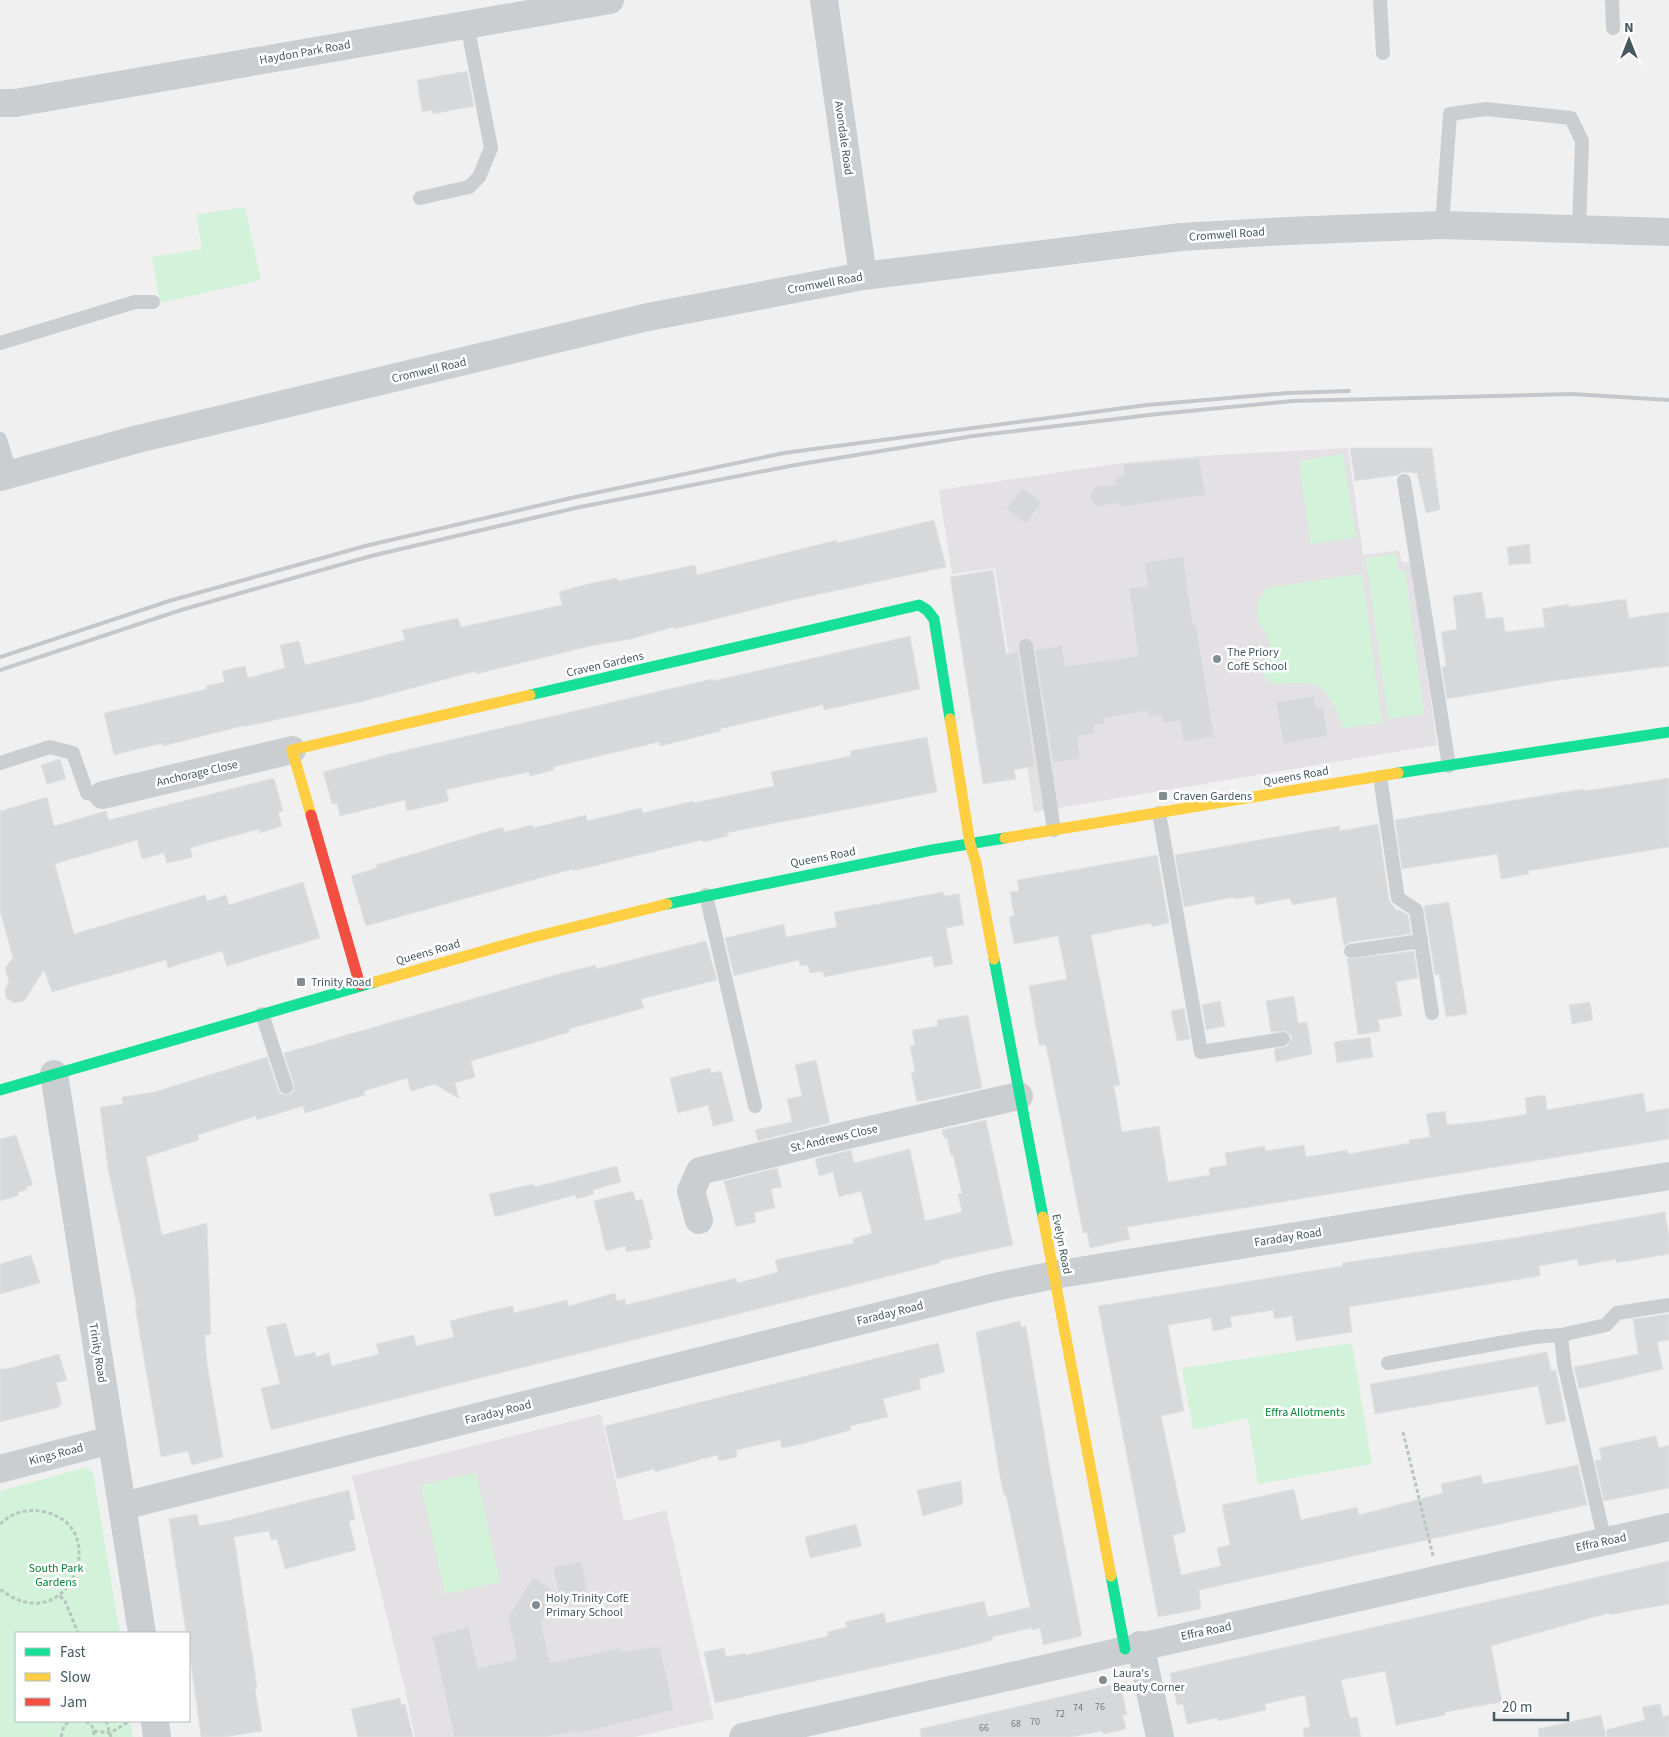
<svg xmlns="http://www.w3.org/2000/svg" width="1669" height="1737" font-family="'Source Sans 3',sans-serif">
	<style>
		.education { fill: #e3e1e3 }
		.green { fill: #d2f3d9 }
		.building { fill: #d7d8d9; stroke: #e2e2e3 }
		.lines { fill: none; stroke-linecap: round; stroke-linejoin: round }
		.path { stroke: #b7c6bf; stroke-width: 3; stroke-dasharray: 4 2.5; stroke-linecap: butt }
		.lane { stroke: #caced0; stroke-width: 14 }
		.street { stroke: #caced0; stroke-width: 28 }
		.fast { stroke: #16e098; stroke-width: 11 }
		.slow { stroke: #ffcf43; stroke-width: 11 }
		.jam { stroke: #f24e42; stroke-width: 11 }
		.rail { stroke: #c5c8ca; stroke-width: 4 }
		.poi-dot { fill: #818d92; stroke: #fff; stroke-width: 2 }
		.labels { text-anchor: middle; stroke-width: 5; stroke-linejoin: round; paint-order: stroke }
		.number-label { font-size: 10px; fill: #6b7980 }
		.street-label { font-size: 12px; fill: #455860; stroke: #fff }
		.poi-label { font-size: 12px; fill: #455860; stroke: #fff; text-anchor: start }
		.park-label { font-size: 12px; fill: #0c8534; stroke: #fff }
	</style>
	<rect width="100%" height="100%" fill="#f1f0f0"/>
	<g class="education">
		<path d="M1348,448L1363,555L1399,550L1402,562H1411L1437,745L1034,812L995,568L952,574L939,490L1122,463L1199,456Z"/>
		<path d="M601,1414L624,1521L666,1510L714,1719L634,1737H415L405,1689L352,1476Z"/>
	</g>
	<g class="green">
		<path d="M245,207L261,280L160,303L152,257L202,249L196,215Z"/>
		<path d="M1343,454L1356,538L1311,544L1299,461Z"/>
		<path d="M1396,554L1398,571L1405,570L1424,714L1388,719L1366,558Z"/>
		<path d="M1362,574L1382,723L1344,728C1324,681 1324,681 1272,684L1264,676V664L1271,654L1267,635L1258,621L1257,612V603L1267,588Z"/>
		<path d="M1352,1343L1372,1464L1258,1484L1248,1418L1193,1430L1182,1368Z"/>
		<path d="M87,1467L93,1473L120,1633H16V1721H130L133,1737H0V1491Z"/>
		<path d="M476,1473L500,1582L445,1594L421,1485Z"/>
	</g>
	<g class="building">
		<path d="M467,71L474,106L433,114L432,110L422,112L417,80Z"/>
		<path d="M1350,448H1432L1440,510L1426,513L1417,473L1403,472L1398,475L1355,481Z"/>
		<path d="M1199,458L1206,495L1120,507V503L1097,507L1089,498L1095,486L1116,485L1115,477L1124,476L1123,464Z"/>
		<path d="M1022,488L1042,502L1026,524L1006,509Z"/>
		<path d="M934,520L946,567L792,600L708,621L674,629V627L631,639L595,645L476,674V671L360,702L242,727V726L163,746V743L114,755L104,713L207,689L206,686L225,682L222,671L245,666L248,678L285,668L280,645L299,641L305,665L405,640L402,630L458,618L461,627L562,605L559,592L588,584L617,578L618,581L695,565L697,575L837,540V543Z"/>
		<path d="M1529,544L1531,563L1509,565L1507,547Z"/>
		<path d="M1183,556L1193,624H1196L1214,737L1183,742L1180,721L1162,723L1161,715L1149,717L1148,711L1104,718L1105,724L1094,725L1095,734L1078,736L1080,759L1053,763L1035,650L1062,645L1065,666L1138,656L1129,588L1148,586L1144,563Z"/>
		<path d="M993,570L1006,654L1018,652L1035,766L1014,770L1016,779L983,784L950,577Z"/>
		<path d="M1482,592L1486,619L1503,617L1505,632L1545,627L1542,609L1569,604V607L1626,599L1629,618L1669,612V666L1553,681L1447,699L1442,667L1446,666L1441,632L1457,629L1453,596Z"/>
		<path d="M910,636L920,689L824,710L823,705L720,729L721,731L660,746L659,742L553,767L554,770L530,776L529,772L471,784L446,790L449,801L407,811L405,800L340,816L337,803L332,804L323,772L394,753L712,679L713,681L739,675Z"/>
		<path d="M1314,696L1316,708L1323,707L1328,736L1283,744L1276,702Z"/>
		<path d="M927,737L937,792L781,822L727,833L728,836L704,842L702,840L573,871V869L366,926L351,876L376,868V865L503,827L504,832L532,825L533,828L586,815L587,821L641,808L643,813L693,801V803L774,786L771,772L851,756L850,751Z"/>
		<path d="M60,759L66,779L47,784L41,765Z"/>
		<path d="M274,778L283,811L278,812L282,826L260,833L259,829L190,848L193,857L167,863L164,853L142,859L137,840L55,864L74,934L205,895L207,901L226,895L229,905L303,882L320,938L227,966L222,951L168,968L166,960L52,992L44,970L24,1001L15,1003L6,998L5,990L9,982L5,968L13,958L0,911V811L47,797L54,826L106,811L109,820Z"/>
		<path d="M1669,778V847L1528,871L1529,874L1501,879L1497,854L1402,869L1395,820L1564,792L1584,789L1585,791Z"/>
		<path d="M1378,824L1389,900L1396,910H1400L1408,915L1411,934L1350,942L1344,946L1336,897L1292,905L1290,898L1256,905L1254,896L1234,899V897L1184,907L1175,855L1315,830L1339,826L1340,831Z"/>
		<path d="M1157,855L1169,923L1152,927L1151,923L1091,935L1120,1085L1114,1086L1122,1132L1159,1126L1168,1182L1210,1175L1209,1168L1227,1165L1225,1153L1265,1146V1151L1304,1145L1306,1157L1347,1150L1348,1154L1410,1143L1409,1140L1430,1137L1426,1114L1445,1111L1447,1125L1486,1121L1527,1114L1525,1098L1545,1095L1547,1110L1643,1093L1646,1112L1669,1108V1139L1127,1227L1130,1239L1090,1248L1087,1232L1083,1233L1046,1045H1039L1029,986L1067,979L1058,936L1014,944L1009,917L1014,916L1010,892L1019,891L1017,880Z"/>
		<path d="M943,892L944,896L959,894L964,925L946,928L953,964L934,967L932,956L824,977L823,971L810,973L808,965L800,966L799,960L734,976L725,938L784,924L786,937L837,927L834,912Z"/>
		<path d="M1449,902L1467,1014L1446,1017L1439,974L1435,975L1424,906Z"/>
		<path d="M706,941L717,980L641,999L644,1008L569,1029L570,1032L471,1061L475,1077L455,1083L459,1099L435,1084L411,1091L407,1078L364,1091L365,1095L305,1113L303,1106L257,1120L256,1116L198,1135L199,1140L146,1157L162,1235L207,1223L211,1334L205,1335L207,1363L223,1457L192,1465L188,1451L161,1457L135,1307H137L108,1168L100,1107L123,1104L122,1097L154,1092L267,1057L278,1090L281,1094L288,1095L293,1092L294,1085L284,1053L555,975L596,965V969Z"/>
		<path d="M1414,951L1418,978L1396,982L1402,1016L1378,1020L1380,1031L1358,1035L1347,959Z"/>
		<path d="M1294,996L1298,1023L1307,1022L1312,1054L1276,1062L1274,1049L1288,1046L1292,1037L1286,1031L1271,1032L1266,1001Z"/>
		<path d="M1220,1001L1225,1026L1206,1030L1202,1005Z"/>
		<path d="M1590,1002L1593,1020L1572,1024L1569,1005Z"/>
		<path d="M1184,1008L1190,1039L1177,1041L1171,1011Z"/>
		<path d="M968,1015L982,1088L917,1102L911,1072H915L910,1046L915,1045L912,1030L938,1026L937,1020Z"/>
		<path d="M1370,1037L1373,1057L1337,1063L1334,1042Z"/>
		<path d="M816,1060L830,1123L758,1141L755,1130L792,1122L787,1099L802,1096L795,1065Z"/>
		<path d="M710,1068L711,1073L721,1071L734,1121L713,1126L708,1105L678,1113L670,1078Z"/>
		<path d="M986,1120L1013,1245L939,1261L940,1263L818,1294L271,1430L261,1388L280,1384L266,1327L286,1323L295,1357L315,1352L316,1357L329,1353L332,1366L379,1354L376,1344L397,1339L414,1335L416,1346L454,1337L450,1321L489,1311L513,1306L514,1313L567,1300L569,1306L615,1293L617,1301L625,1299L626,1305L736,1278L737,1283L778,1272L775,1260L854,1243L853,1239L872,1233L861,1191L839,1197L833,1172L819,1176L815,1159L851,1150L854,1163L910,1149L925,1221L962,1212L958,1194L962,1193L953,1155L951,1156L947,1138H944L942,1130Z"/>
		<path d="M16,1135L33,1185L26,1187L27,1190L19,1192L17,1196L0,1201V1139Z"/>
		<path d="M617,1166L621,1182L593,1190L594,1194L577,1199L575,1195L495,1217L489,1194L534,1184V1187Z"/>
		<path d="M777,1168L782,1187L771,1189L775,1208L754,1213L756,1222L736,1227L724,1181Z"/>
		<path d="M633,1191L636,1201L642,1199L653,1239L649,1240L651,1248L626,1252L625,1246L606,1251L594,1201Z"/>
		<path d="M1665,1212L1669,1236V1254L1616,1263V1259L1579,1266L1577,1259L1539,1266L1540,1276L1349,1307L1352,1332L1296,1341L1292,1316L1274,1319L1273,1310L1230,1317L1232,1327L1213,1331L1211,1318L1168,1325L1184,1411L1161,1416L1186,1532L1173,1535L1181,1575L1221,1566L1217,1548L1230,1545L1222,1505L1294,1489L1301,1520L1357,1507L1359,1515L1443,1493L1441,1484L1481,1475L1483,1484L1578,1465L1587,1505L1199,1590L1201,1609L1158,1617L1098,1306L1342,1266V1263L1514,1238Z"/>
		<path d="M31,1255L40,1283L0,1294V1264Z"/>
		<path d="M1669,1314V1340L1657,1342L1663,1369L1579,1389L1574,1367L1638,1354L1633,1319Z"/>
		<path d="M1020,1321L1021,1327L1026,1326L1053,1486L1082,1636L1043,1645L1040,1628L1032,1630L1031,1628L992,1637L993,1640L955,1650L715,1703L704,1652L724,1648L726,1657L745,1653L746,1655L828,1636L827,1632L847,1627L845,1622L884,1613L886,1623L984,1601L988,1617L1030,1607L1006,1495H1004L1000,1477L976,1332Z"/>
		<path d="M938,1343L945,1372L919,1379L921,1389L883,1399L888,1417L850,1426L851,1430L801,1444L782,1448L780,1440L736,1450L737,1457L719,1461L717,1455L655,1472L654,1469L617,1479L605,1426Z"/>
		<path d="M1547,1352L1551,1371L1556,1370L1566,1421L1546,1425L1538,1386L1375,1414L1370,1384Z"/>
		<path d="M59,1354L67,1380L56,1383L62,1404H59L60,1407L0,1422V1369H7Z"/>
		<path d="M1656,1436L1659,1448L1669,1445V1488L1604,1501L1595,1461L1602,1460L1599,1448Z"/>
		<path d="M961,1481L963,1504L923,1516L917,1490Z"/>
		<path d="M349,1490L355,1520L349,1521L356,1550L285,1569L277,1539L271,1540L269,1531L234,1537L255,1673L257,1688L255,1689L262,1731L224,1737H201L189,1649V1633H186L169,1519L197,1514L199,1526L230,1520Z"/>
		<path d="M856,1524L862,1546L810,1558L805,1537Z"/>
		<path d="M581,1561L588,1591L560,1598L553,1567Z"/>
		<path d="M1669,1561V1604L1609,1615V1613L1491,1646L1502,1702L1445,1712L1446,1715L1396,1725L1385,1671L1341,1680L1350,1718L1357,1717L1361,1737H1304L1303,1728L1310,1727L1305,1695L1265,1704L1266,1710L1218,1721L1217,1718L1187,1724L1183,1704L1177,1705L1170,1673Z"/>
		<path d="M533,1577L559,1594L541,1622L550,1663L620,1648V1652L660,1646L674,1710L577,1734L576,1731L547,1737H454L432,1636L469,1627L478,1668L517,1659L508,1617Z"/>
		<path d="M1120,1683L1127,1715H1123L1126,1729L1103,1734L1102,1731L1071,1737H921L920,1729Z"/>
		<path d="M400,1698L401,1705L405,1704L413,1737H358L351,1709Z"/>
		<path d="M1660,1704L1663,1717L1669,1715V1737H1607L1606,1730L1645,1720L1642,1707Z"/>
		<path d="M1601,1715L1606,1737H1539L1538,1729Z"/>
	</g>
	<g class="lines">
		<g class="path">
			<path d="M1403,1432L1433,1556"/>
			<path d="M0,1524C13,1512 28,1508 45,1512C114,1527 68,1643 0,1589"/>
			<path d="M60,1596L65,1601L78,1633"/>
			<path d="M86,1721L92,1726L95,1737"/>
			<path d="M106,1721L111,1737"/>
			<path d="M94,1731L110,1733L130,1721"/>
			<path d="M61,1737L64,1726L69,1721"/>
		</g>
		<g class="lane">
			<path d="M1380,0L1383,53"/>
			<path d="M1612,0L1613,28"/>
			<path d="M420,198L469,187L479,177L491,148L467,24"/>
			<path d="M1442,225L1450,114L1486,109L1571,118L1582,141L1579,229"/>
			<path d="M0,343L135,302H153"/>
			<path d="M0,439L11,474"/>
			<path d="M1404,481L1449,766"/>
			<path d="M1026,646L1054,830"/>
			<path d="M0,763L50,747L73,753L87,793L103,795"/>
			<path d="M1380,777L1398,898L1416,910L1432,1013"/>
			<path d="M1159,813L1201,1052L1283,1039"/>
			<path d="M706,895L755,1106"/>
			<path d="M1351,951L1421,941"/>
			<path d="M262,1014L286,1087"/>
			<path d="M1388,1363L1534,1337L1561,1335"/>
			<path d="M1605,1542L1564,1364L1561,1335L1606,1325L1617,1313L1669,1305"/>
		</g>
		<g class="street">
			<path d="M824,0L863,276"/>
			<path d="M0,103H15L610,0"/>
			<path d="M0,477L138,439L648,317L863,276L1181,237L1287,231L1442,225L1669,232"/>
			<path d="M103,795L292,750"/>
			<path d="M54,1074L142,1633"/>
			<path d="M699,1220L691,1191L700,1171L843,1136L1019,1096"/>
			<path d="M0,1469L111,1440"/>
			<path d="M123,1506L995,1287L1054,1275L1669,1176"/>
			<path d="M1140,1645L1160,1737"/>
			<path d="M155,1721L157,1737"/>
			<path d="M743,1737L1669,1527"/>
		</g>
		<g class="fast">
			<path d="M530,695L919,605L927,610L934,619L950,719"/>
			<path d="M1398,773L1669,732"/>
			<path d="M667,904L932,850L1005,838"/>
			<path d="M994,959L1043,1217"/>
			<path d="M0,1090L375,982"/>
			<path d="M1111,1576L1125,1649"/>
		</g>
		<g class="slow">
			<path d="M950,719L970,844L976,863L994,959"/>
			<path d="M311,815L292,750L530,695"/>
			<path d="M1005,838L1398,773"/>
			<path d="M375,982L526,939L667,904"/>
			<path d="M1043,1217L1111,1576"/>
		</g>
		<path class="jam" d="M311,815L360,985"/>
		<g class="rail">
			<path d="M0,657L169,601L365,546L571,498L784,453L1147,405L1288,393L1349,391"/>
			<path d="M0,670L181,610L371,556L580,507L795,465L973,436L1158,414L1292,401L1572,394L1669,400"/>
		</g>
	</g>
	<g class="poi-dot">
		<circle cx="1217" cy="659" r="5"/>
		<rect x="1158" y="791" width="10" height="10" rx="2.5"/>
		<rect x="296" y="977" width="10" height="10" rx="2.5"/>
		<circle cx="536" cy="1605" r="5"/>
		<circle cx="1103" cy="1680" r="5"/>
	</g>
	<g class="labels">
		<g class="number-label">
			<text x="1100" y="1710">76</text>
			<text x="1078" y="1711">74</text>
			<text x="1060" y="1717">72</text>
			<text x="1035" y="1725">70</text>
			<text x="1016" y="1727">68</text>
			<text x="984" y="1731">66</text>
		</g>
		<g class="street-label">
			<text transform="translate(305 52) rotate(-10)" y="4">Haydon Park Road</text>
			<text transform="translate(844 138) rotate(82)" y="4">Avondale Road</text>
			<text transform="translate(1227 234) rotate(-4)" y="4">Cromwell Road</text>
			<text transform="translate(825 283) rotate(-10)" y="4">Cromwell Road</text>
			<text transform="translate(429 370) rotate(-13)" y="4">Cromwell Road</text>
			<text transform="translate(605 664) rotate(-13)" y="4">Craven Gardens</text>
			<text transform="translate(197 773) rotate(-13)" y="4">Anchorage Close</text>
			<text transform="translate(1296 776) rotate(-10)" y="4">Queens Road</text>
			<text transform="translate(823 857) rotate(-11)" y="4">Queens Road</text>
			<text transform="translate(428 952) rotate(-16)" y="4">Queens Road</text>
			<text transform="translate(834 1138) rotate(-13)" y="4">St. Andrews Close</text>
			<text transform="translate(1288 1237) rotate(-9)" y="4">Faraday Road</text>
			<text transform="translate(1062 1244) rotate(79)" y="4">Evelyn Road</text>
			<text transform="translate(890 1313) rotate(-14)" y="4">Faraday Road</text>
			<text transform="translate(98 1353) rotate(81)" y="4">Trinity Road</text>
			<text transform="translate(498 1412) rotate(-14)" y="4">Faraday Road</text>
			<text transform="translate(56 1454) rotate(-15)" y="4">Kings Road</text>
			<text transform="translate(1601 1542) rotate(-12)" y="4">Effra Road</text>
			<text transform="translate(1206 1631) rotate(-12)" y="4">Effra Road</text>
		</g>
		<g class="poi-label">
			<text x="1227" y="656">The Priory<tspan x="1227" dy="14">CofE School</tspan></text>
			<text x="1173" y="800">Craven Gardens</text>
			<text x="311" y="986">Trinity Road</text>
			<text x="546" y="1602">Holy Trinity CofE<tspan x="546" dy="14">Primary School</tspan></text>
			<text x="1113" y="1677">Laura's<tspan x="1113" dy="14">Beauty Corner</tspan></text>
		</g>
		<g class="park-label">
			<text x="1305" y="1416">Effra Allotments</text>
			<text x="56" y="1572">South Park<tspan x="56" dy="14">Gardens</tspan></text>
		</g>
	</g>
	<rect x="15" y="1632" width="175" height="90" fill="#ffffff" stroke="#b5bcbf"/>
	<rect x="25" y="1648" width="25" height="8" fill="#16e098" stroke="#b5bcbf"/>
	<text x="60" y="1657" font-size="15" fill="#455860">Fast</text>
	<rect x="25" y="1673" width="25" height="8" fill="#ffcf43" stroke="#b5bcbf"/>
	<text x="60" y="1682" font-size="15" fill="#455860">Slow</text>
	<rect x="25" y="1698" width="25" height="8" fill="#f24e42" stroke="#b5bcbf"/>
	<text x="60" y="1707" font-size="15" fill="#455860">Jam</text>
	<g transform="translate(1629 40)" stroke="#ffffff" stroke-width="4" paint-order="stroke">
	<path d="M0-4L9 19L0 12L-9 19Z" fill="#455860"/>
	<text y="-8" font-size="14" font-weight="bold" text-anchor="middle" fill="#455860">N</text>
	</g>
	<path d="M1494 1712v8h74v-8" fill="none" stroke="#455860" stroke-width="2.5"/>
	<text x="1502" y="1712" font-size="15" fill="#455860" stroke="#ffffff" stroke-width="4" paint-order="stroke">20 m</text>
</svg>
